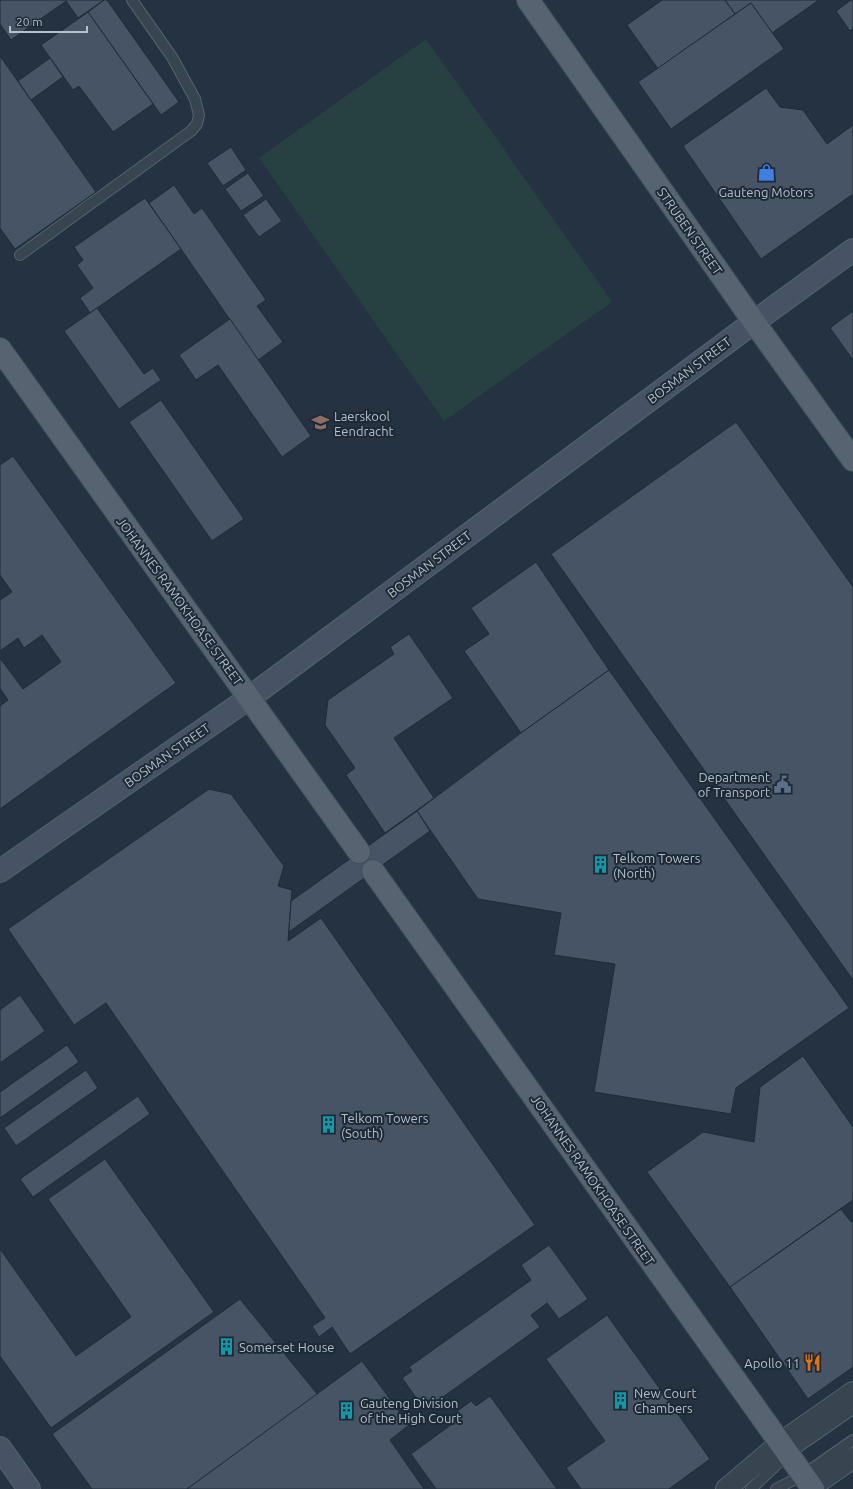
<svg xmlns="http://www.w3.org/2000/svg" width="853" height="1489" font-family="Ubuntu,sans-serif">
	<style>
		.green { fill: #274042 }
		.building { fill: #465465; stroke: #202b38 }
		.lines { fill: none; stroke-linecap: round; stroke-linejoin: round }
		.lane-casing { stroke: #57626e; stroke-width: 12 }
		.street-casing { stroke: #57626e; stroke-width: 22 }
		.secondary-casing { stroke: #57626e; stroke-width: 24 }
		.primary-casing { stroke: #434d5a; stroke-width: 24 }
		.lane { stroke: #394451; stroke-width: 10 }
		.street { stroke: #394451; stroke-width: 20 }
		.secondary { stroke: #475364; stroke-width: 22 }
		.primary { stroke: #576371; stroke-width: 22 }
		.labels { text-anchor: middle; stroke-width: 4; stroke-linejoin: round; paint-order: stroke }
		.poi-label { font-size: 13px; fill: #b6bfcb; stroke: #1e2936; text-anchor: start }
		.street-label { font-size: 13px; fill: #b6bfcb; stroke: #1e2936 }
	</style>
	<rect width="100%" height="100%" fill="#253241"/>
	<path class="green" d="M426,39L612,302L444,421L259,158Z"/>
	<g class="building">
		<path d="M0,0H104L78,18L66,1L11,40L0,24Z"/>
		<path d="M104,0H107L179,102L161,115L88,12Z"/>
		<path d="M662,0H725L735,14L658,69L627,25Z"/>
		<path d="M725,0H819L772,33L751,3L735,14Z"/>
		<path d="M851,0H853V28L850,31L836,11Z"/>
		<path d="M751,3L784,49L671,129L638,82Z"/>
		<path d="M88,12L153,104L113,132L79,86L73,90L41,45Z"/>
		<path d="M0,56L96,192L15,249L0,228Z"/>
		<path d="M50,58L63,77L31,100L18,81Z"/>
		<path d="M766,88L780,107L803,110L827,144L853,125V194L761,259L683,146Z"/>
		<path d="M231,147L246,170L223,186L207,163Z"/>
		<path d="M248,173L264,196L241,211L225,189Z"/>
		<path d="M174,185L194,214L202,208L266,300L257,306L283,342L258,360L149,203Z"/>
		<path d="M145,198L181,249L90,313L80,298L93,288L77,265L83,260L74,247Z"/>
		<path d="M266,199L282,221L259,237L243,215Z"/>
		<path d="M97,308L144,374L153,368L161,380L119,409L64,331Z"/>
		<path d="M853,311V360L830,328Z"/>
		<path d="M230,319L311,436L282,457L218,365L196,380L179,355Z"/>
		<path d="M161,400L244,519L212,541L129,422Z"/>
		<path d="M736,422L853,587V980L551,554Z"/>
		<path d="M13,456L176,683L0,809V706L8,700L0,688V658L23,689L61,662L42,635L24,648L18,638L0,651V600L12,592L0,575V465Z"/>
		<path d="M536,562L609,670L521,733L464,651L489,634L471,608Z"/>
		<path d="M409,634L453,698L394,738L434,798L385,833L346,775L355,768L325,725L328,700L394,654L390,647Z"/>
		<path d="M609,670L849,1008L736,1088L731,1114L594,1092L615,964L554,955L561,913L478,899L417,811L521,733Z"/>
		<path d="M209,789L231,794L284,866L278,886L292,890L288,941L321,918L535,1225L350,1354L332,1327L319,1337L312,1326L325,1318L106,1003L74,1025L8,929Z"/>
		<path d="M417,811L430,831L289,932L291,901Z"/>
		<path d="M20,995L45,1031L0,1063V1010Z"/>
		<path d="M67,1045L79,1062L0,1118V1092Z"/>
		<path d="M803,1056L853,1127V1200L730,1287L647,1172L703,1132L754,1142L760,1087Z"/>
		<path d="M86,1070L98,1088L16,1146L4,1128Z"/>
		<path d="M138,1096L150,1114L33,1197L20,1179Z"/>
		<path d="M105,1159L214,1312L51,1428L0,1356V1249L76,1356L131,1317L48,1199Z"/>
		<path d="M841,1209L851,1222L853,1221V1367L808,1399L730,1287Z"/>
		<path d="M549,1245L588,1299L559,1319L547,1303L531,1315L540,1327L425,1410L402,1378L412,1371L409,1367L531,1280L521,1265Z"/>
		<path d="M240,1299L318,1395L187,1489H92L52,1434Z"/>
		<path d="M607,1315L710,1459L669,1489H581L566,1468L605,1441L546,1359Z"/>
		<path d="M362,1361L409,1425L390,1440L424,1489H187Z"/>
		<path d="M490,1396L557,1489H436L411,1454L459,1419L455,1413L471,1401L476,1406Z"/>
	</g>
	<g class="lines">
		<defs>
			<g id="lane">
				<path d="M20,255L191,131L197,124L199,115L195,99L172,57L132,0"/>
				<path d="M751,1489L788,1454L853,1409"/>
				<path d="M776,1489L803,1475L853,1440"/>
			</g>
			<g id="street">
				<path d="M726,1489L780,1443L853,1392"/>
				<path d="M809,1489L853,1458"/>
			</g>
			<g id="secondary">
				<path d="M0,871L249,698L754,322L853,250"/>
				<path d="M0,1448L29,1489"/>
			</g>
			<g id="primary">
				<path d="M528,0L754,322L853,460"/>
				<path d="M0,349L359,852"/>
				<path d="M373,871L813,1489"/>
			</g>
		</defs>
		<use href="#lane" class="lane-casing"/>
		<use href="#street" class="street-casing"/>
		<use href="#secondary" class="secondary-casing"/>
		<use href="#primary" class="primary-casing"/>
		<use href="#lane" class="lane"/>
		<use href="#street" class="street"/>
		<use href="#secondary" class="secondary"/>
		<use href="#primary" class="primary"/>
	</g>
	<defs>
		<symbol id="shop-bare" viewBox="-9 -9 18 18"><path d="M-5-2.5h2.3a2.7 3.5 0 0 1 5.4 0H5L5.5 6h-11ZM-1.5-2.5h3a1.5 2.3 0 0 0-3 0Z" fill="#3f7fe0" stroke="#1e2936" stroke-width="2.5" paint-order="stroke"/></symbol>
		<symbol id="school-bare" viewBox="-9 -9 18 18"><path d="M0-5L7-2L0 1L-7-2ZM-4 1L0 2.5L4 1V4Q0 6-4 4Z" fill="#8d6e63" stroke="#1e2936" stroke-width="2.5" paint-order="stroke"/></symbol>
		<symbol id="civic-bare" viewBox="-9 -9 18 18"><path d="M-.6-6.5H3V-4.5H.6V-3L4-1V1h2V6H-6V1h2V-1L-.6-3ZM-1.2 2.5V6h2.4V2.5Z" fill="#5c6f8a" stroke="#1e2936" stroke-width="2.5" paint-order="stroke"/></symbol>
		<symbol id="building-bare" viewBox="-9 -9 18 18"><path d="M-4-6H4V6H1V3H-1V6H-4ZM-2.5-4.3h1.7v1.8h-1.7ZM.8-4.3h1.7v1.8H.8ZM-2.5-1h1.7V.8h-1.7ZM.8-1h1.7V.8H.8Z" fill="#0f9aa8" stroke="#1e2936" stroke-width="2.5" paint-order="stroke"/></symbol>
		<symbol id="restaurant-bare" viewBox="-9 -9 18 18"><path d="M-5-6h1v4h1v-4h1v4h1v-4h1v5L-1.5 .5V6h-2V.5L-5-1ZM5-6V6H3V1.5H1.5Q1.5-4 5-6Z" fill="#e8710a" stroke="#1e2936" stroke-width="2.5" paint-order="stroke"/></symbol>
	</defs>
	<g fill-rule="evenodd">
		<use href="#shop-bare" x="754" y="160" width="25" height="25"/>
		<use href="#school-bare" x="308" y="410" width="25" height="25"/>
		<use href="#civic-bare" x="770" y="772" width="25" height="25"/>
		<use href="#building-bare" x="588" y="852" width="25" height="25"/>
		<use href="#building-bare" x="316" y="1112" width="25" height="25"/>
		<use href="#building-bare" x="214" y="1334" width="25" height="25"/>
		<use href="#restaurant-bare" x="800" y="1350" width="25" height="25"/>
		<use href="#building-bare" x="608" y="1388" width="25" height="25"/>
		<use href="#building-bare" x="334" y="1398" width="25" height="25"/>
	</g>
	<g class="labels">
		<g class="poi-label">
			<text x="766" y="197" text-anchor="middle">Gauteng Motors</text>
			<text x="334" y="421">Laerskool<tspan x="334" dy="15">Eendracht</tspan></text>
			<text x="770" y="782" text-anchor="end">Department<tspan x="770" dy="15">of Transport</tspan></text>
			<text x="613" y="863">Telkom Towers<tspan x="613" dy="15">(North)</tspan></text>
			<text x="341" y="1123">Telkom Towers<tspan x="341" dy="15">(South)</tspan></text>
			<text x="239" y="1352">Somerset House</text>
			<text x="800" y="1368" text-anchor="end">Apollo 11</text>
			<text x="634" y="1398">New Court<tspan x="634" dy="15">Chambers</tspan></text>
			<text x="360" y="1408">Gauteng Division<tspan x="360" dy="15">of the High Court</tspan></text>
		</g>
		<g class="street-label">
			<text transform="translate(690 231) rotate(55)" y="5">STRUBEN STREET</text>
			<text transform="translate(689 370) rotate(-37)" y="5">BOSMAN STREET</text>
			<text transform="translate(429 564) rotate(-37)" y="5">BOSMAN STREET</text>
			<text transform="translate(180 601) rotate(54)" y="5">JOHANNES RAMOKHOASE STREET</text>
			<text transform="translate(167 755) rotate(-35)" y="5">BOSMAN STREET</text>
			<text transform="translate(593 1180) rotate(55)" y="5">JOHANNES RAMOKHOASE STREET</text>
		</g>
	</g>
	<path d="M10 26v6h77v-6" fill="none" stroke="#b6bfcb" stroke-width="2"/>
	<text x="16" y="26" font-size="12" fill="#b6bfcb" stroke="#1e2936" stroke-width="3" paint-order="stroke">20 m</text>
</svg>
